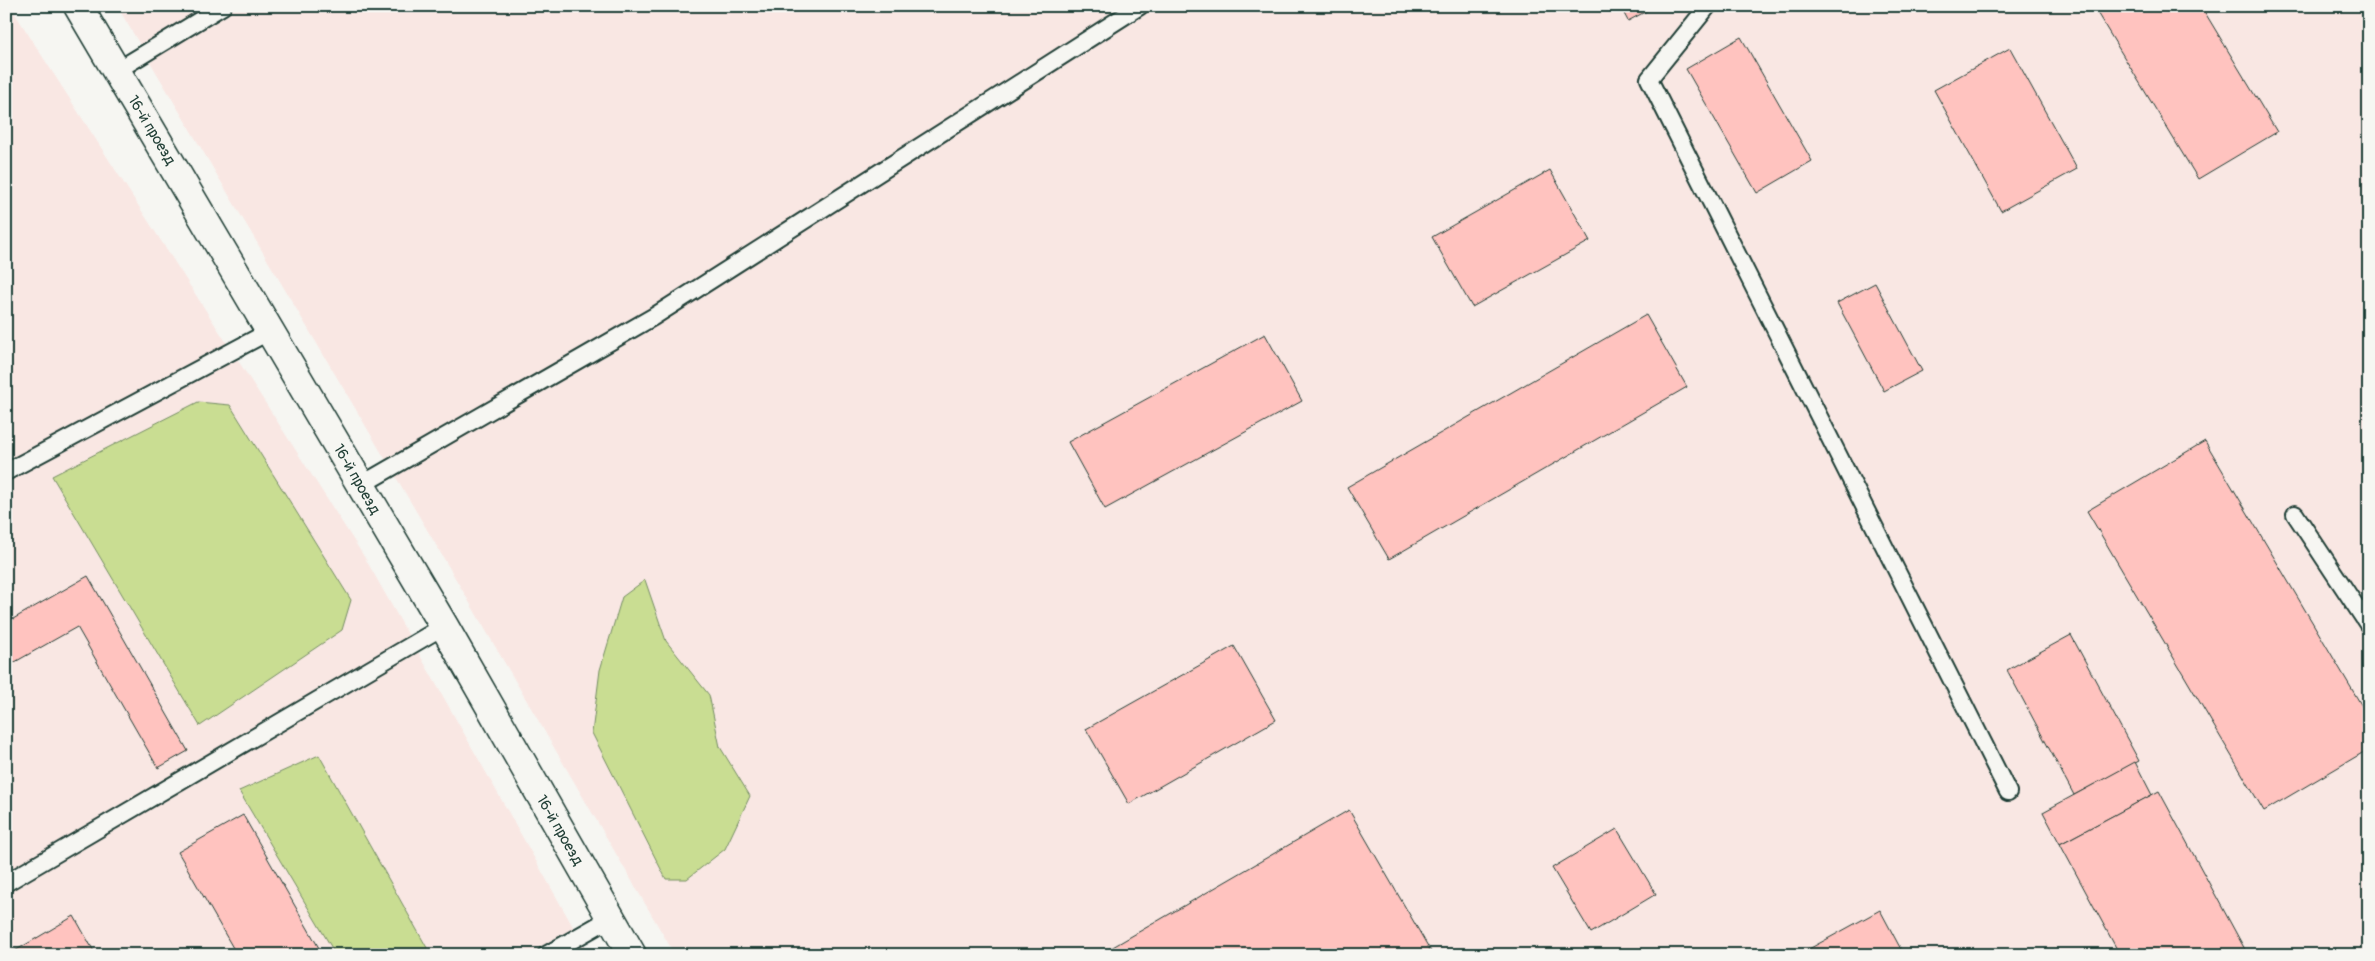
<svg xmlns="http://www.w3.org/2000/svg" width="2375" height="961" font-family="Pangolin,sans-serif">
	<style>
		.built { fill: #f9e7e3 }
		.green { fill: #c9dd92; stroke: #748d63 }
		.building { fill: #ffc3bf; stroke: #1f3d34 }
		.lines { fill: none; stroke-linecap: round; stroke-linejoin: round }
		.lane-casing { stroke: #1f3d34; stroke-width: 20 }
		.secondary-casing { stroke: #1f3d34; stroke-width: 31 }
		.lane { stroke: #f6f6f2; stroke-width: 16 }
		.secondary { stroke: #f6f6f2; stroke-width: 28 }
		.labels { text-anchor: middle; stroke-width: 4.5; stroke-linejoin: round; paint-order: stroke }
		.street-label { font-size: 15px; fill: #1f3d34; stroke: #f6f6f2 }
	</style>
	<rect width="100%" height="100%" fill="#f6f6f2"/>
	<filter id="ink" filterUnits="userSpaceOnUse"><feTurbulence type="fractalNoise" baseFrequency=".02" numOctaves="2"/><feDisplacementMap in="SourceGraphic" scale="10" xChannelSelector="R" yChannelSelector="G"/><feConvolveMatrix kernelMatrix="1 2 1 2 8 2 1 2 1" color-interpolation-filters="sRGB"/></filter>
	<g filter="url(#ink)">
		<g class="built">
			<path d="M6,6H10L365,558L589,955H6Z"/>
			<path d="M117,6H2369V955H675L429,533Z"/>
		</g>
		<g class="green">
			<path d="M198,402L230,405L351,600L342,630L200,726L52,476Z"/>
			<path d="M645,580L666,641L709,695L720,747L750,796L725,849L687,879H666L592,733L600,670L622,597Z"/>
			<path d="M319,755L431,955H336L239,791Z"/>
		</g>
		<g class="building">
			<path d="M1620,6H1656L1628,21Z"/>
			<path d="M2093,6H2201L2277,132L2198,179Z"/>
			<path d="M1741,37L1812,161L1757,193L1686,69Z"/>
			<path d="M2010,48L2077,169L2001,211L1934,90Z"/>
			<path d="M1550,170L1590,241L1472,307L1432,237Z"/>
			<path d="M1875,283L1922,371L1884,391L1837,303Z"/>
			<path d="M1646,315L1687,387L1389,559L1347,487Z"/>
			<path d="M1265,334L1302,401L1105,509L1068,442Z"/>
			<path d="M2205,441L2369,718V749L2264,811L2087,511Z"/>
			<path d="M88,576L188,751L158,768L77,627L6,667V623Z"/>
			<path d="M2071,635L2139,761L2074,795L2007,670Z"/>
			<path d="M1234,646L1276,720L1129,804L1086,729Z"/>
			<path d="M2135,762L2152,795L2060,844L2043,812Z"/>
			<path d="M2159,791L2248,955H2120L2060,844Z"/>
			<path d="M1349,810L1433,955H1099Z"/>
			<path d="M243,815L323,955H237L178,852Z"/>
			<path d="M1617,829L1656,894L1591,933L1552,868Z"/>
			<path d="M1880,910L1904,955H1798Z"/>
			<path d="M74,916L96,955H8Z"/>
		</g>
		<g class="lines">
			<defs>
				<g id="lane">
					<path d="M1708,6L1649,79L2008,792"/>
					<path d="M116,71L223,6"/>
					<path d="M6,472L270,331"/>
					<path d="M361,485L653,317L1140,6"/>
					<path d="M2295,514L2369,626"/>
					<path d="M6,883L444,626"/>
					<path d="M546,955L611,918"/>
				</g>
				<path id="secondary" d="M78,6L444,626L632,955"/>
			</defs>
			<use href="#lane" class="lane-casing"/>
			<use href="#secondary" class="secondary-casing"/>
			<use href="#lane" class="lane"/>
			<use href="#secondary" class="secondary"/>
		</g>
	</g>
	<g class="labels">
		<g class="street-label">
			<text transform="translate(152 130) rotate(59)" y="5">16-й проезд</text>
			<text transform="translate(357 479) rotate(60)" y="5">16-й проезд</text>
			<text transform="translate(560 830) rotate(60)" y="5">16-й проезд</text>
		</g>
	</g>
	<rect width="2375" height="961" fill="none" stroke="#f6f6f2" stroke-width="25"/>
	<rect x="12" y="12" width="2350" height="936" fill="none" stroke="#1f3d34" stroke-width="2" filter="url(#ink)"/>
</svg>
